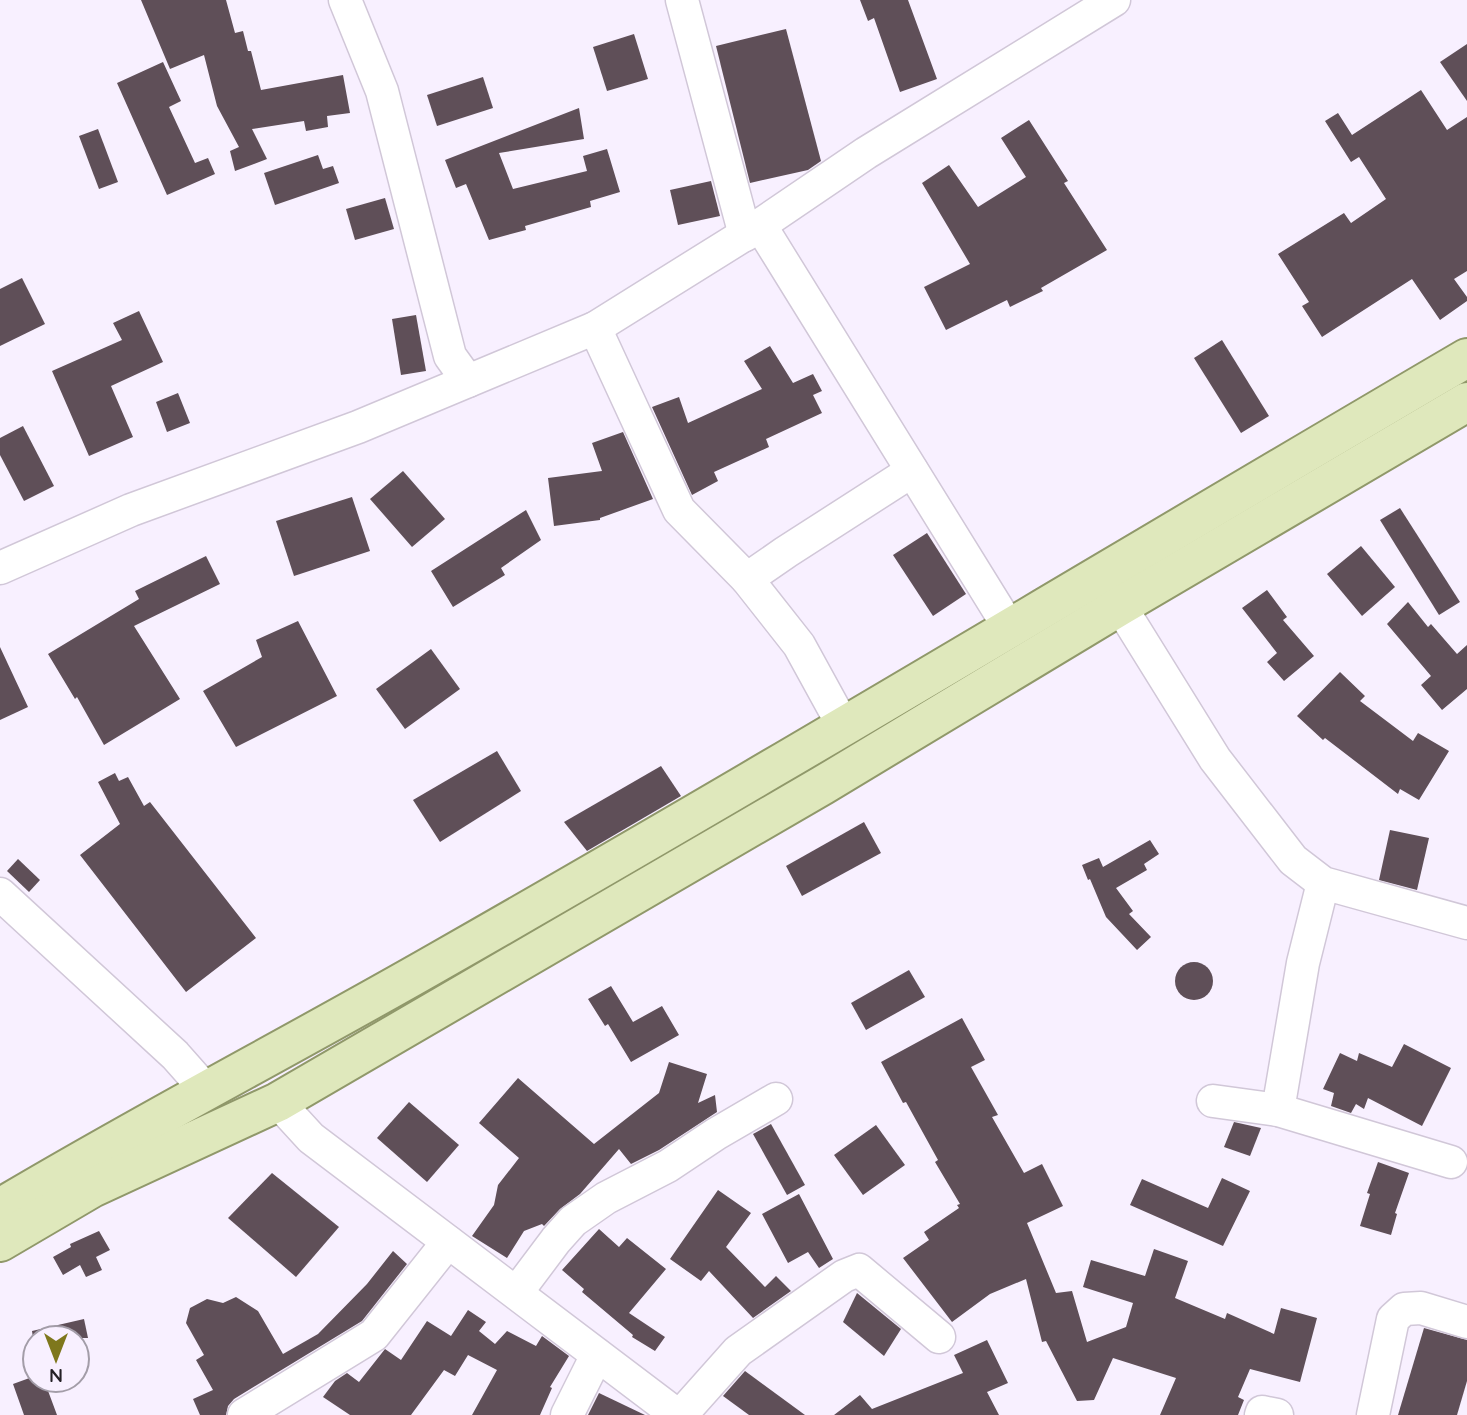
<svg xmlns="http://www.w3.org/2000/svg" width="1467" height="1415" font-family="Quicksand,sans-serif">
	<style>
		.building { fill: #5f4f58 }
		.lines { fill: none; stroke-linecap: round; stroke-linejoin: round }
		.minor-casing { stroke: #d1c7d8; stroke-width: 35 }
		.major-casing { stroke: #90986a; stroke-width: 42 }
		.minor { stroke: #fff; stroke-width: 32 }
		.major { stroke: #dfe8bc; stroke-width: 38 }
	</style>
	<rect width="100%" height="100%" fill="#f8f0ff"/>
	<g class="building">
		<path d="M141,0H226L235,33L243,31L248,51H251L261,90L343,75L350,113L327,116L328,127L306,131L304,121L252,129L267,159L235,171L230,151L239,147L217,106L204,55L170,69Z"/>
		<path d="M860,0H908L937,79L900,92L874,18L868,21Z"/>
		<path d="M786,29L821,161L808,170L750,183L716,46Z"/>
		<path d="M634,34L648,79L607,91L593,47Z"/>
		<path d="M1467,44V101L1440,62Z"/>
		<path d="M163,62L181,101L169,107L195,163L208,158L215,174L167,195L117,83Z"/>
		<path d="M483,77L493,108L437,126L427,95Z"/>
		<path d="M1421,90L1447,130L1467,117V271L1454,279L1467,297V301L1440,320L1412,279L1322,337L1302,306L1309,302L1278,254L1344,213L1351,223L1386,199L1359,157L1351,162L1325,121L1338,113L1352,135Z"/>
		<path d="M579,108L584,139L499,153L513,189L587,171L583,156L607,149L620,192L590,201L591,207L525,226L526,230L489,240L466,184L456,188L445,160Z"/>
		<path d="M1029,120L1068,181L1064,183L1107,250L1041,288L1043,291L1010,307L1007,300L946,330L924,287L970,264L922,183L949,165L978,207L1026,177L1001,138Z"/>
		<path d="M98,129L118,182L99,189L79,136Z"/>
		<path d="M318,155L323,169L333,166L339,183L275,205L264,173Z"/>
		<path d="M711,181L720,216L678,225L670,190Z"/>
		<path d="M385,198L394,229L355,240L346,209Z"/>
		<path d="M22,278L45,324L0,346V289Z"/>
		<path d="M139,311L163,362L111,386L133,437L89,456L52,371L122,340L113,323Z"/>
		<path d="M416,315L426,371L401,375L392,319Z"/>
		<path d="M1222,340L1269,416L1241,433L1194,358Z"/>
		<path d="M770,346L793,383L813,374L822,391L813,395L822,413L766,439L769,447L714,472L718,481L692,495L652,407L679,397L688,423L762,389L744,361Z"/>
		<path d="M178,393L190,423L167,432L156,402Z"/>
		<path d="M23,426L54,486L24,501L0,455V438Z"/>
		<path d="M623,432L653,499L600,518V520L554,526L548,478L602,471L592,443Z"/>
		<path d="M403,471L445,519L412,547L370,499Z"/>
		<path d="M352,497L370,551L294,576L276,521Z"/>
		<path d="M1400,508L1460,602L1439,615L1380,520Z"/>
		<path d="M526,510L541,540L501,568L505,575L453,607L431,571Z"/>
		<path d="M927,533L966,594L933,616L893,555Z"/>
		<path d="M1361,546L1395,587L1362,616L1327,574Z"/>
		<path d="M206,556L220,584L134,626L180,699L104,745L77,697L75,699L48,654L139,599L135,591Z"/>
		<path d="M1267,590L1287,617L1283,620L1314,656L1284,681L1267,662L1277,653L1242,608Z"/>
		<path d="M1408,602L1428,627L1431,624L1457,654L1467,645V689L1442,710L1421,685L1431,676L1387,624Z"/>
		<path d="M298,621L337,696L236,747L203,691L262,657L256,640Z"/>
		<path d="M0,647L28,707L0,720Z"/>
		<path d="M431,649L460,689L405,729L376,689Z"/>
		<path d="M1340,672L1365,696L1360,701L1413,741L1418,733L1449,751L1419,800L1400,789L1398,794L1325,738L1323,740L1297,716Z"/>
		<path d="M497,751L521,791L440,842L413,800Z"/>
		<path d="M661,766L681,796L587,851L564,822Z"/>
		<path d="M115,773L119,781L128,777L144,806L150,802L256,938L186,992L80,855L120,824L98,782Z"/>
		<path d="M864,822L881,853L802,896L786,866Z"/>
		<path d="M1390,830L1429,838L1417,890L1379,880Z"/>
		<path d="M1150,840L1159,854L1144,864L1147,870L1116,888L1133,911L1129,914L1151,937L1137,950L1106,917L1090,879L1088,880L1082,865L1099,858L1103,867Z"/>
		<path d="M18,859L40,880L29,892L7,871Z"/>
		<circle cx="1194" cy="981" r="19"/>
		<path d="M909,970L925,997L866,1030L851,1003Z"/>
		<path d="M611,986L633,1022L662,1006L679,1035L631,1062L608,1024L605,1026L588,999Z"/>
		<path d="M962,1018L985,1060L971,1067L998,1115L992,1117L1024,1173L1042,1164L1063,1206L1027,1223L1056,1293L1072,1291L1087,1342L1126,1327L1133,1303L1083,1287L1091,1260L1145,1276L1154,1249L1188,1261L1175,1298L1225,1319L1227,1313L1274,1334L1281,1308L1317,1318L1300,1382L1250,1369L1238,1397L1244,1400L1238,1415H1160L1176,1378L1113,1358L1094,1400L1077,1401L1046,1341L1042,1342L1026,1279L990,1294L952,1322L903,1258L929,1240L924,1232L959,1208L957,1205L960,1204L935,1162L938,1160L906,1102L903,1103L881,1062Z"/>
		<path d="M1404,1044L1451,1068L1422,1126L1368,1098L1364,1109L1356,1104L1351,1113L1331,1106L1334,1093L1323,1089L1340,1053L1357,1061L1359,1053L1392,1067Z"/>
		<path d="M669,1062L707,1074L698,1103L715,1095L717,1112L659,1150L631,1164L619,1149L580,1194L560,1209L544,1226L542,1224L524,1231L507,1258L472,1236L494,1205L498,1185L519,1158L479,1123L518,1078L594,1144L659,1093Z"/>
		<path d="M409,1102L459,1145L427,1182L377,1138Z"/>
		<path d="M1234,1122L1261,1128L1250,1156L1224,1147Z"/>
		<path d="M771,1124L805,1185L787,1195L753,1134Z"/>
		<path d="M876,1125L905,1165L863,1195L834,1155Z"/>
		<path d="M1378,1162L1409,1173L1395,1213L1397,1214L1391,1235L1360,1226L1370,1194L1367,1193Z"/>
		<path d="M272,1173L339,1227L296,1277L228,1218Z"/>
		<path d="M1222,1178L1250,1191L1223,1246L1130,1205L1142,1179L1208,1208Z"/>
		<path d="M718,1190L751,1213L726,1247L765,1287L776,1276L791,1291L753,1318L709,1271L701,1281L670,1259Z"/>
		<path d="M799,1194L833,1259L819,1268L808,1252L788,1263L762,1214Z"/>
		<path d="M599,1229L619,1247L627,1238L666,1269L629,1313L665,1337L655,1351L632,1337L633,1335L582,1292L584,1289L562,1270Z"/>
		<path d="M99,1231L110,1250L96,1257L102,1270L86,1277L80,1265L63,1275L53,1257L71,1247L70,1244Z"/>
		<path d="M393,1251L407,1264L362,1321L234,1399L228,1406L226,1415H200L193,1399L213,1390L196,1360L204,1355L186,1323L190,1308L207,1299L223,1303L236,1297L258,1311L283,1354L318,1334L367,1284Z"/>
		<path d="M857,1293L901,1329L884,1356L843,1322Z"/>
		<path d="M468,1310L486,1322L479,1331L495,1344L507,1331L536,1346L542,1336L569,1356L550,1387L552,1388L540,1415H472L497,1370L468,1355L455,1376L444,1370L411,1415H350L323,1397L335,1381L347,1373L359,1382L385,1349L401,1360L427,1321L451,1336Z"/>
		<path d="M84,1319L88,1338H33L32,1331Z"/>
		<path d="M1424,1328L1467,1340V1381L1457,1415H1398Z"/>
		<path d="M987,1340L1008,1383L987,1392L999,1415H834L860,1395L872,1409L963,1373L954,1355Z"/>
		<path d="M745,1371L805,1415H749L723,1396Z"/>
		<path d="M35,1376V1380H44L57,1415H24L13,1384Z"/>
		<path d="M599,1393L645,1415H588Z"/>
	</g>
	<g class="lines">
		<defs>
			<g id="minor">
				<path d="M345,0L382,91L450,356L468,381"/>
				<path d="M682,0L745,235"/>
				<path d="M760,225L1009,627"/>
				<path d="M595,328L679,510L747,579L786,552L912,471"/>
				<path d="M0,568L131,510L358,427L595,328L760,225L866,153L1114,0"/>
				<path d="M747,579L799,645L844,727"/>
				<path d="M1120,606L1215,759L1293,860L1323,883L1467,923"/>
				<path d="M0,894L175,1055L206,1090"/>
				<path d="M1213,1101L1278,1110L1451,1162"/>
				<path d="M278,1102L311,1138L677,1415"/>
				<path d="M1278,1110L1303,963L1323,883"/>
				<path d="M517,1292L556,1240L573,1221L606,1198L668,1166L716,1134L776,1099"/>
				<path d="M244,1415L374,1335L448,1242"/>
				<path d="M567,1415L597,1355"/>
				<path d="M681,1415L738,1351L844,1276L859,1270L939,1337"/>
				<path d="M1261,1415L1262,1412L1277,1415"/>
				<path d="M1373,1415L1393,1319L1404,1309L1421,1308L1467,1322"/>
			</g>
			<g id="major">
				<path d="M0,1208C144,1122 293,1045 438,962C784,765 1124,559 1467,358"/>
				<path d="M0,1242L92,1188L278,1102L823,785L1120,606L1467,402"/>
			</g>
		</defs>
		<use href="#minor" class="minor-casing"/>
		<use href="#major" class="major-casing"/>
		<use href="#minor" class="minor"/>
		<use href="#major" class="major"/>
	</g>
	<g transform="translate(56 1359) rotate(180)"><circle r="33" fill="#f8f0ff" stroke="#a39da8" stroke-width="2"/>
	<path d="M0-5L12 26L0 18L-12 26Z" fill="#7e771c"/>
	<text y="-10" font-size="19" font-weight="bold" text-anchor="middle" fill="#242026">N</text>
	</g>
</svg>
